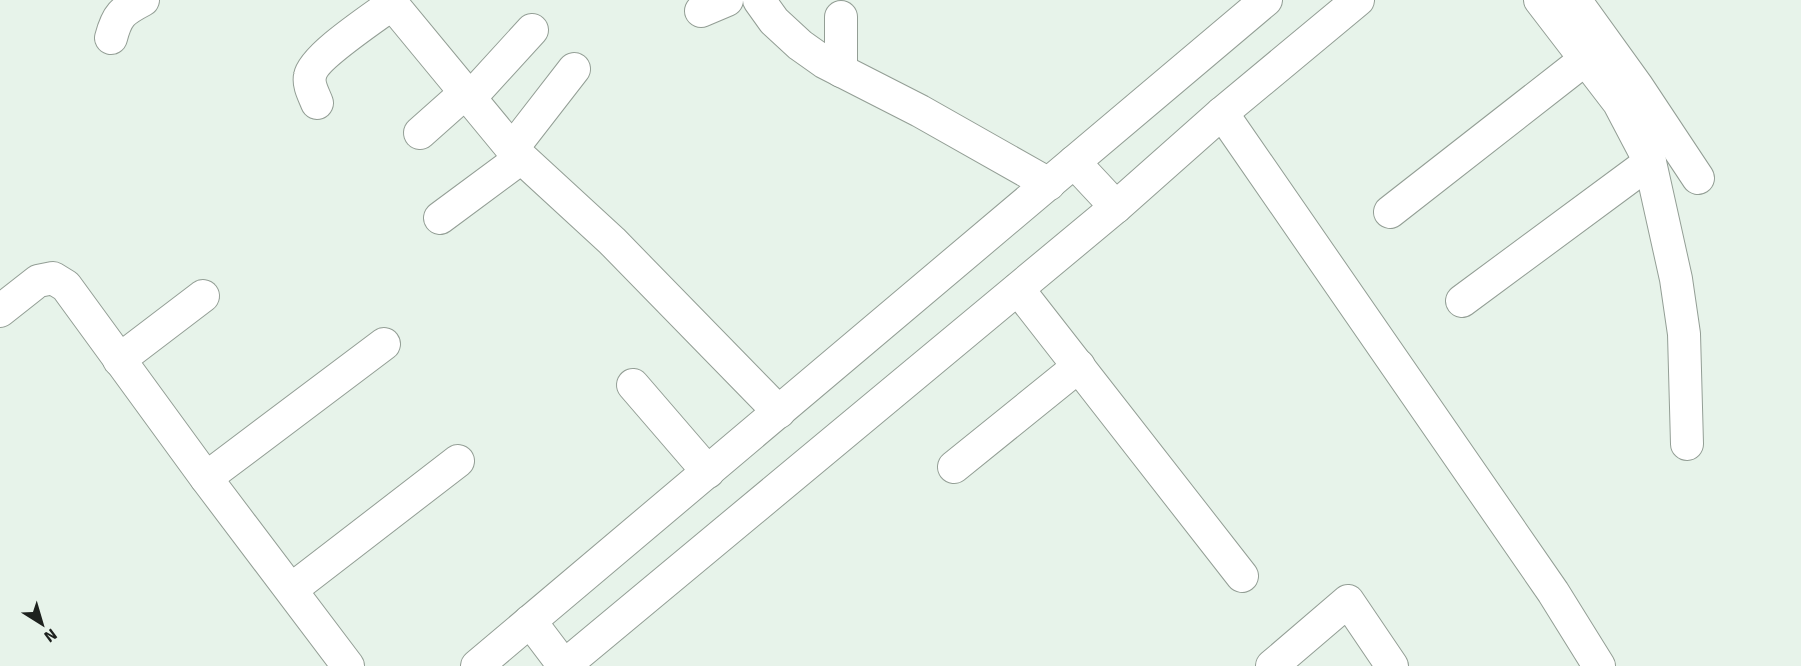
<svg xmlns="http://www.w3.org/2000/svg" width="1801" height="666" font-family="Signika,sans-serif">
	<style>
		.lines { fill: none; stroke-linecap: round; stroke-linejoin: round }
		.minor-casing { stroke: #939e95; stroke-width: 34 }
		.minor { stroke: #fff; stroke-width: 32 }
	</style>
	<rect width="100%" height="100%" fill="#e7f3ea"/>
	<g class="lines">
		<defs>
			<g id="minor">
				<path d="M389,0L512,149L612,241L779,412"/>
				<path d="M759,0L774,21L800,45L824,62L920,111L1049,184"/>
				<path d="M1540,0L1619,103L1650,162L1676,279L1684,334L1687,444"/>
				<path d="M1575,0L1637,86L1698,178"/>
				<path d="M701,11L727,0"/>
				<path d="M111,38C117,15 122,11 143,0"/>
				<path d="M841,71V17"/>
				<path d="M469,99L532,30"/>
				<path d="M317,103C314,95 308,85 310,76C313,57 375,17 392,4"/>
				<path d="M1222,113L1553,592L1599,666"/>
				<path d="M420,133L465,93"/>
				<path d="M512,149L574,69"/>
				<path d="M1074,162L1116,207"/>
				<path d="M1390,212L1587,58"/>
				<path d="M440,218L521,158"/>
				<path d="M1018,289L1242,576"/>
				<path d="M1462,301L1650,162"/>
				<path d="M0,311L38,281L53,278L66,286L206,478L348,666"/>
				<path d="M119,360L203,296"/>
				<path d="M633,385L708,472"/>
				<path d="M954,467L1079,366"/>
				<path d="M206,478L384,344"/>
				<path d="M292,589L458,461"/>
				<path d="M530,621L564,666"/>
				<path d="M477,666L1266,0"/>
				<path d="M564,666L1116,207L1222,113L1358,0"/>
				<path d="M1272,666L1348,601L1392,666"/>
			</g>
		</defs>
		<use href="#minor" class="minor-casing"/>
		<use href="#minor" class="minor"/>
	</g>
	<g transform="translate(42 624) rotate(143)" stroke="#e7f3ea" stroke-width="4.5" paint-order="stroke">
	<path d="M0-4.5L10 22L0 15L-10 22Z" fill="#1d211e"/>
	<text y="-9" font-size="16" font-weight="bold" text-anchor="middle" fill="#1d211e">N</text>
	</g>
</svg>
